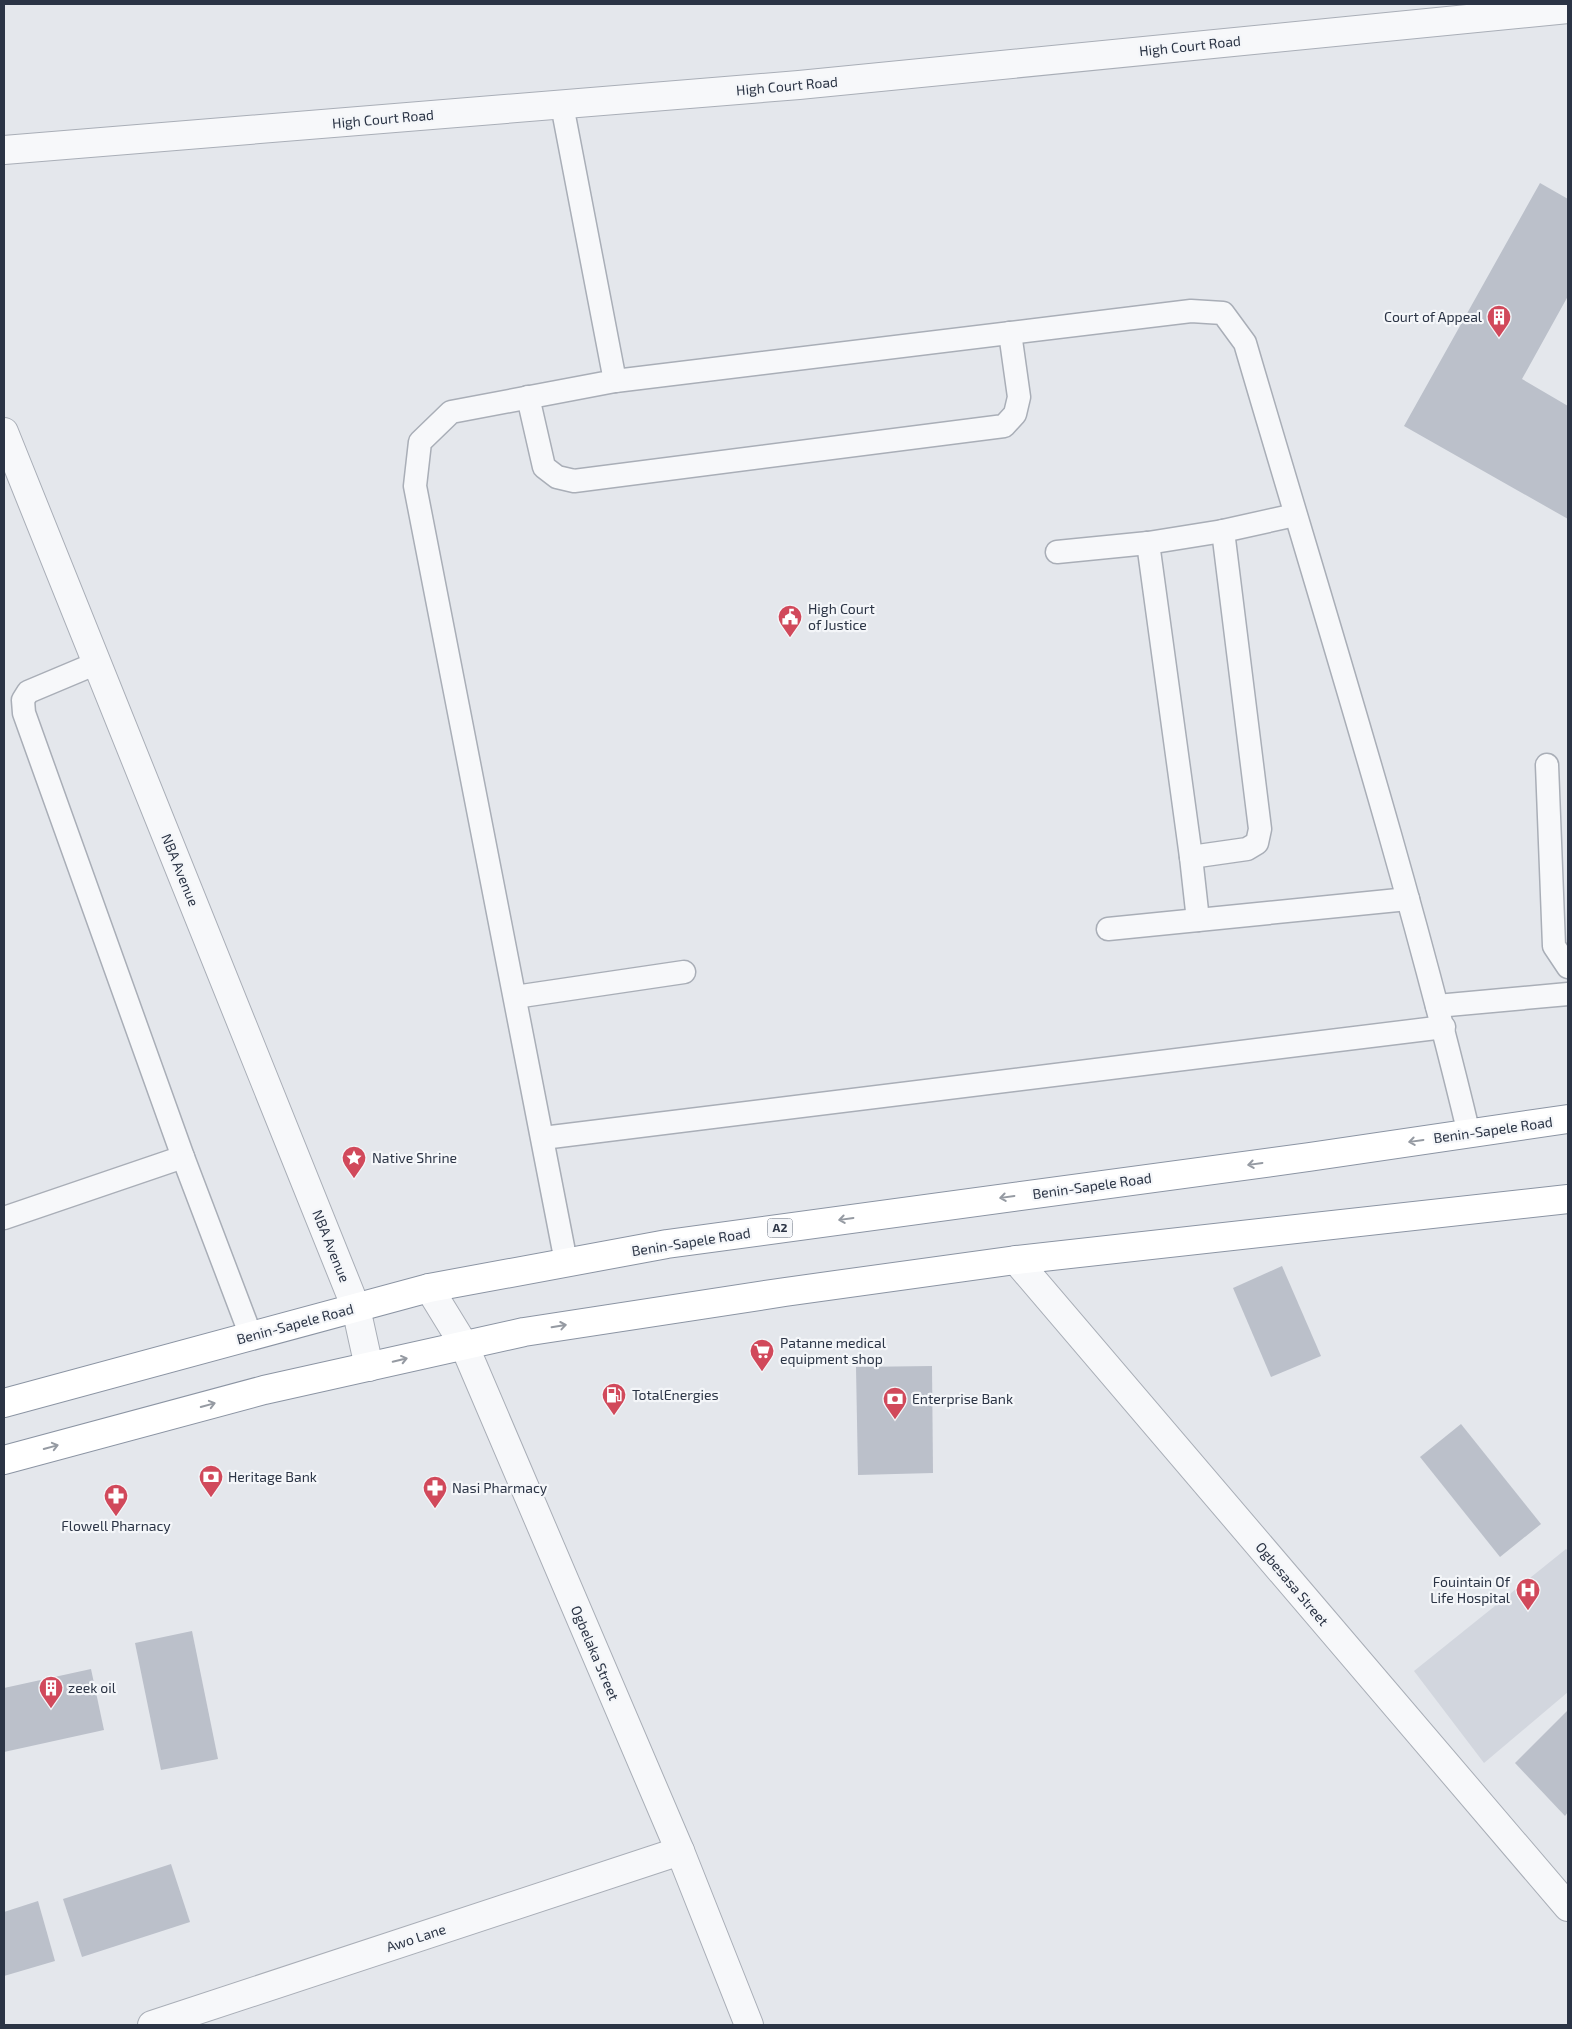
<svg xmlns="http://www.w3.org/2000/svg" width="1572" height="2029" font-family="'Exo 2',sans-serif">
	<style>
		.built { fill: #d2d6de }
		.building { fill: #bbc0ca }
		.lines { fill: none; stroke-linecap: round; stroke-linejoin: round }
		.lane-casing { stroke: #a9aeb7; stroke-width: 25 }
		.street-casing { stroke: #a9aeb7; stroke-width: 30 }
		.highway-casing { stroke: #8b94a3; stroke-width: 30 }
		.lane { stroke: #f7f8fa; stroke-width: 22 }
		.street { stroke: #f7f8fa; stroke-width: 28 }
		.highway { stroke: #fff; stroke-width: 28 }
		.oneway { stroke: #959aa2 }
		.labels { text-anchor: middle; stroke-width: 4.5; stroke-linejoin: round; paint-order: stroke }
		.shield { fill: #f4f6f9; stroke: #676e7b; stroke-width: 1 }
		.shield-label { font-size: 12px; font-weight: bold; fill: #2b3445 }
		.street-label { font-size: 14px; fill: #2b3445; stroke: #f4f6f9 }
		.poi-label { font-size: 14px; fill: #2b3445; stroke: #f4f6f9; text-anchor: start }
	</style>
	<rect width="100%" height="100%" fill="#e4e7ec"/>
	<path class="built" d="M1566,1549L1568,1551V1692L1484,1763L1414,1671Z"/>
	<g class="building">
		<path d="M1540,183L1568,199V296L1522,379L1568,406V519L1404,426Z"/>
		<path d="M1282,1266L1321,1356L1271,1377L1233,1288Z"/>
		<path d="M932,1366L933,1473L858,1475L856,1367Z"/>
		<path d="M1461,1424L1541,1524L1500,1557L1420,1457Z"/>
		<path d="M192,1631L218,1759L161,1770L135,1643Z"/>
		<path d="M91,1669L104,1730L4,1752V1688Z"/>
		<path d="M1568,1710V1812L1565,1816L1515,1763Z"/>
		<path d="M171,1864L190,1922L82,1957L63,1899Z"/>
		<path d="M38,1901L55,1961L4,1976V1912Z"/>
	</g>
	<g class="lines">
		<defs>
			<g id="lane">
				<path d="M562,105L615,381L451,412L420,442L415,486L566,1262"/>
				<path d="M615,381L1191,311L1223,313L1245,343C1322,606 1405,867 1469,1134"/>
				<path d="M528,397L544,467L557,477L574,481L1004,426L1015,414L1019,397L1010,333"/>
				<path d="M1148,543L1191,857L1198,920"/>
				<path d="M1057,552L1148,543L1223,531L1295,515"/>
				<path d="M97,663L28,692L23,700L24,713L183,1157L251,1336"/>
				<path d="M1547,765L1554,946L1568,967"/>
				<path d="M1191,857L1247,849L1257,843L1260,829L1223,531"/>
				<path d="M1108,929L1408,899"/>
				<path d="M515,997L684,972"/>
				<path d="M1437,1006L1568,994"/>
				<path d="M543,1138L1444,1027"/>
				<path d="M4,1218L183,1157"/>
			</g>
			<g id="street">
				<path d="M4,150L799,85L1568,9"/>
				<path d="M4,432L356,1308L369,1367"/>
				<path d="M1016,1260L1568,1907"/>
				<path d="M429,1288L464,1345L680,1851L749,2025"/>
				<path d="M152,2025L680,1851"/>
			</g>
			<g id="highway">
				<path d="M4,1403L429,1288L667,1244L1309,1157L1568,1119"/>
				<path d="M4,1460L264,1390L524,1332L785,1292L1016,1260L1568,1199"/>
			</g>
		</defs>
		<use href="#lane" class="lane-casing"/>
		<use href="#street" class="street-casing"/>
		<use href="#highway" class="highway-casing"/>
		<use href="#lane" class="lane"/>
		<use href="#street" class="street"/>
		<use href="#highway" class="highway"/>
	</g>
	<defs><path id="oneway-shaft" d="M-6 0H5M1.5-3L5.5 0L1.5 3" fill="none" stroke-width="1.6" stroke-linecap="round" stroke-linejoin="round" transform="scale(1.25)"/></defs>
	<g class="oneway">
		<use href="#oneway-shaft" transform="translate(1416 1141) rotate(172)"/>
		<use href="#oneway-shaft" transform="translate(1255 1164) rotate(172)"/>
		<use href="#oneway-shaft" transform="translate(1007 1197) rotate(172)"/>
		<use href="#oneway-shaft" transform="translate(846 1219) rotate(172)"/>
		<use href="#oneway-shaft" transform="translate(559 1326) rotate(-9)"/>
		<use href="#oneway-shaft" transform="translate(400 1360) rotate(-13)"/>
		<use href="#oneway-shaft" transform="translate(208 1405) rotate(-15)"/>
		<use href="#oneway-shaft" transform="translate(51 1447) rotate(-15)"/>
	</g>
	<defs>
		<symbol id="building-pin" viewBox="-11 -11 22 30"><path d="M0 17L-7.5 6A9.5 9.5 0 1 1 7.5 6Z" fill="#d1495b" stroke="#f4f6f9"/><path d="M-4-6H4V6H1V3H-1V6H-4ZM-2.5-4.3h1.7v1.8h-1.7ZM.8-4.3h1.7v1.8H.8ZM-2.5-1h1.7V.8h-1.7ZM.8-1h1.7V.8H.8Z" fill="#fff"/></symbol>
		<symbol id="civic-pin" viewBox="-11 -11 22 30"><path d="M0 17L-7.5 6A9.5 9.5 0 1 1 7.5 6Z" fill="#d1495b" stroke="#f4f6f9"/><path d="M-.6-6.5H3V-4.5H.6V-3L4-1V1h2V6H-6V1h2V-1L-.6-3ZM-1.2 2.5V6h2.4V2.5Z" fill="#fff"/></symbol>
		<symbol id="sight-pin" viewBox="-11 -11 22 30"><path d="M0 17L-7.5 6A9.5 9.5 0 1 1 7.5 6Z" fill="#d1495b" stroke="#f4f6f9"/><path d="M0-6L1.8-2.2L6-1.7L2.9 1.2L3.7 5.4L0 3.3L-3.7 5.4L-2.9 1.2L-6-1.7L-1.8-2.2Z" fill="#fff"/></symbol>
		<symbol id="supermarket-pin" viewBox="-11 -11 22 30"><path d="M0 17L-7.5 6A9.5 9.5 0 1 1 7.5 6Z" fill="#d1495b" stroke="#f4f6f9"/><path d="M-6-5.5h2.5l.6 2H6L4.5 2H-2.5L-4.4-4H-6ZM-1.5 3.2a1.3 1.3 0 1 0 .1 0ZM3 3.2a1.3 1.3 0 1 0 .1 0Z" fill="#fff"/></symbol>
		<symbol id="fuel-pin" viewBox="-11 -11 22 30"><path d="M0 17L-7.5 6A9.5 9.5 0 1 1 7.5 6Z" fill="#d1495b" stroke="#f4f6f9"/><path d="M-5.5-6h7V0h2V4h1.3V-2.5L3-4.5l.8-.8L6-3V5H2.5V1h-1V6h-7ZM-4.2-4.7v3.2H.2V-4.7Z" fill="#fff"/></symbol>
		<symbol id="bank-pin" viewBox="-11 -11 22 30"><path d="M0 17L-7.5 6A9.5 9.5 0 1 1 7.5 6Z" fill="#d1495b" stroke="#f4f6f9"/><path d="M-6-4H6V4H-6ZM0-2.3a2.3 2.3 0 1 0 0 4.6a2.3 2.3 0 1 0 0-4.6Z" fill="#fff"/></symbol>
		<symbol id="pharmacy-pin" viewBox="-11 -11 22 30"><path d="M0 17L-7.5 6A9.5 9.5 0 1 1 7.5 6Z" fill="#d1495b" stroke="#f4f6f9"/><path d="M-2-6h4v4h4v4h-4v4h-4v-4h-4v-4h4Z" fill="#fff"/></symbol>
		<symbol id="hospital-pin" viewBox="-11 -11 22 30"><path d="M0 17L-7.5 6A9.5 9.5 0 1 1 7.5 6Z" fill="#d1495b" stroke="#f4f6f9"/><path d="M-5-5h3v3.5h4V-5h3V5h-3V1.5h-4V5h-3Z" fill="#fff"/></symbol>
	</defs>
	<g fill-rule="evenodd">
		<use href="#building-pin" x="1485" y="303" width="28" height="38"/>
		<use href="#civic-pin" x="776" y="603" width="28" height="38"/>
		<use href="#sight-pin" x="340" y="1144" width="28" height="38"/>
		<use href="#supermarket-pin" x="748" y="1337" width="28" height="38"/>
		<use href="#fuel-pin" x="600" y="1381" width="28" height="38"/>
		<use href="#bank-pin" x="881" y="1385" width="28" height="38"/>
		<use href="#bank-pin" x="197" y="1463" width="28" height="38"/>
		<use href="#pharmacy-pin" x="421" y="1474" width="28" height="38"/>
		<use href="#pharmacy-pin" x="102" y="1482" width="28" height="38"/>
		<use href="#hospital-pin" x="1514" y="1576" width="28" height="38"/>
		<use href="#building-pin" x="37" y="1674" width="28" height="38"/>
	</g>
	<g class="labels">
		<rect class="shield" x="767.5" y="1218.5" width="25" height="19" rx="4"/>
		<g class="shield-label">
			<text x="780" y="1232">A2</text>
		</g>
		<g class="street-label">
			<text transform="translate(1190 46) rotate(-6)" y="5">High Court Road</text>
			<text transform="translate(787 86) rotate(-5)" y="5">High Court Road</text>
			<text transform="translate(383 119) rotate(-5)" y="5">High Court Road</text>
			<text transform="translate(180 870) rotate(68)" y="5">NBA Avenue</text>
			<text transform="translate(1493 1130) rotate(-8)" y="5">Benin-Sapele Road</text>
			<text transform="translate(1092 1186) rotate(-8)" y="5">Benin-Sapele Road</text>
			<text transform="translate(691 1242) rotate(-9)" y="5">Benin-Sapele Road</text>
			<text transform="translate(331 1246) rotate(68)" y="5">NBA Avenue</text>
			<text transform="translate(295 1324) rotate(-15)" y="5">Benin-Sapele Road</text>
			<text transform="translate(1292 1584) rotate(50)" y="5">Ogbesasa Street</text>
			<text transform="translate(595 1653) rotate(67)" y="5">Ogbelaka Street</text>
			<text transform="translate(416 1938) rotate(-18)" y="5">Awo Lane</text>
		</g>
		<g class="poi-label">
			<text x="1482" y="322" text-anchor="end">Court of Appeal</text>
			<text x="808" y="614">High Court<tspan x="808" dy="16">of Justice</tspan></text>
			<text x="372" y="1163">Native Shrine</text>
			<text x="780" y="1348">Patanne medical<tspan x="780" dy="16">equipment shop</tspan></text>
			<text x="632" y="1400">TotalEnergies</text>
			<text x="912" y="1404">Enterprise Bank</text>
			<text x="228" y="1482">Heritage Bank</text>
			<text x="452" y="1493">Nasi Pharmacy</text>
			<text x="116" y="1531" text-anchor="middle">Flowell Pharnacy</text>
			<text x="1510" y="1587" text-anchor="end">Fouintain Of<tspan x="1510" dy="16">Life Hospital</tspan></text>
			<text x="68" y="1693">zeek oil</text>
		</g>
	</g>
	<rect width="1572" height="2029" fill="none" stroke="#2b3445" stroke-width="10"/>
</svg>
